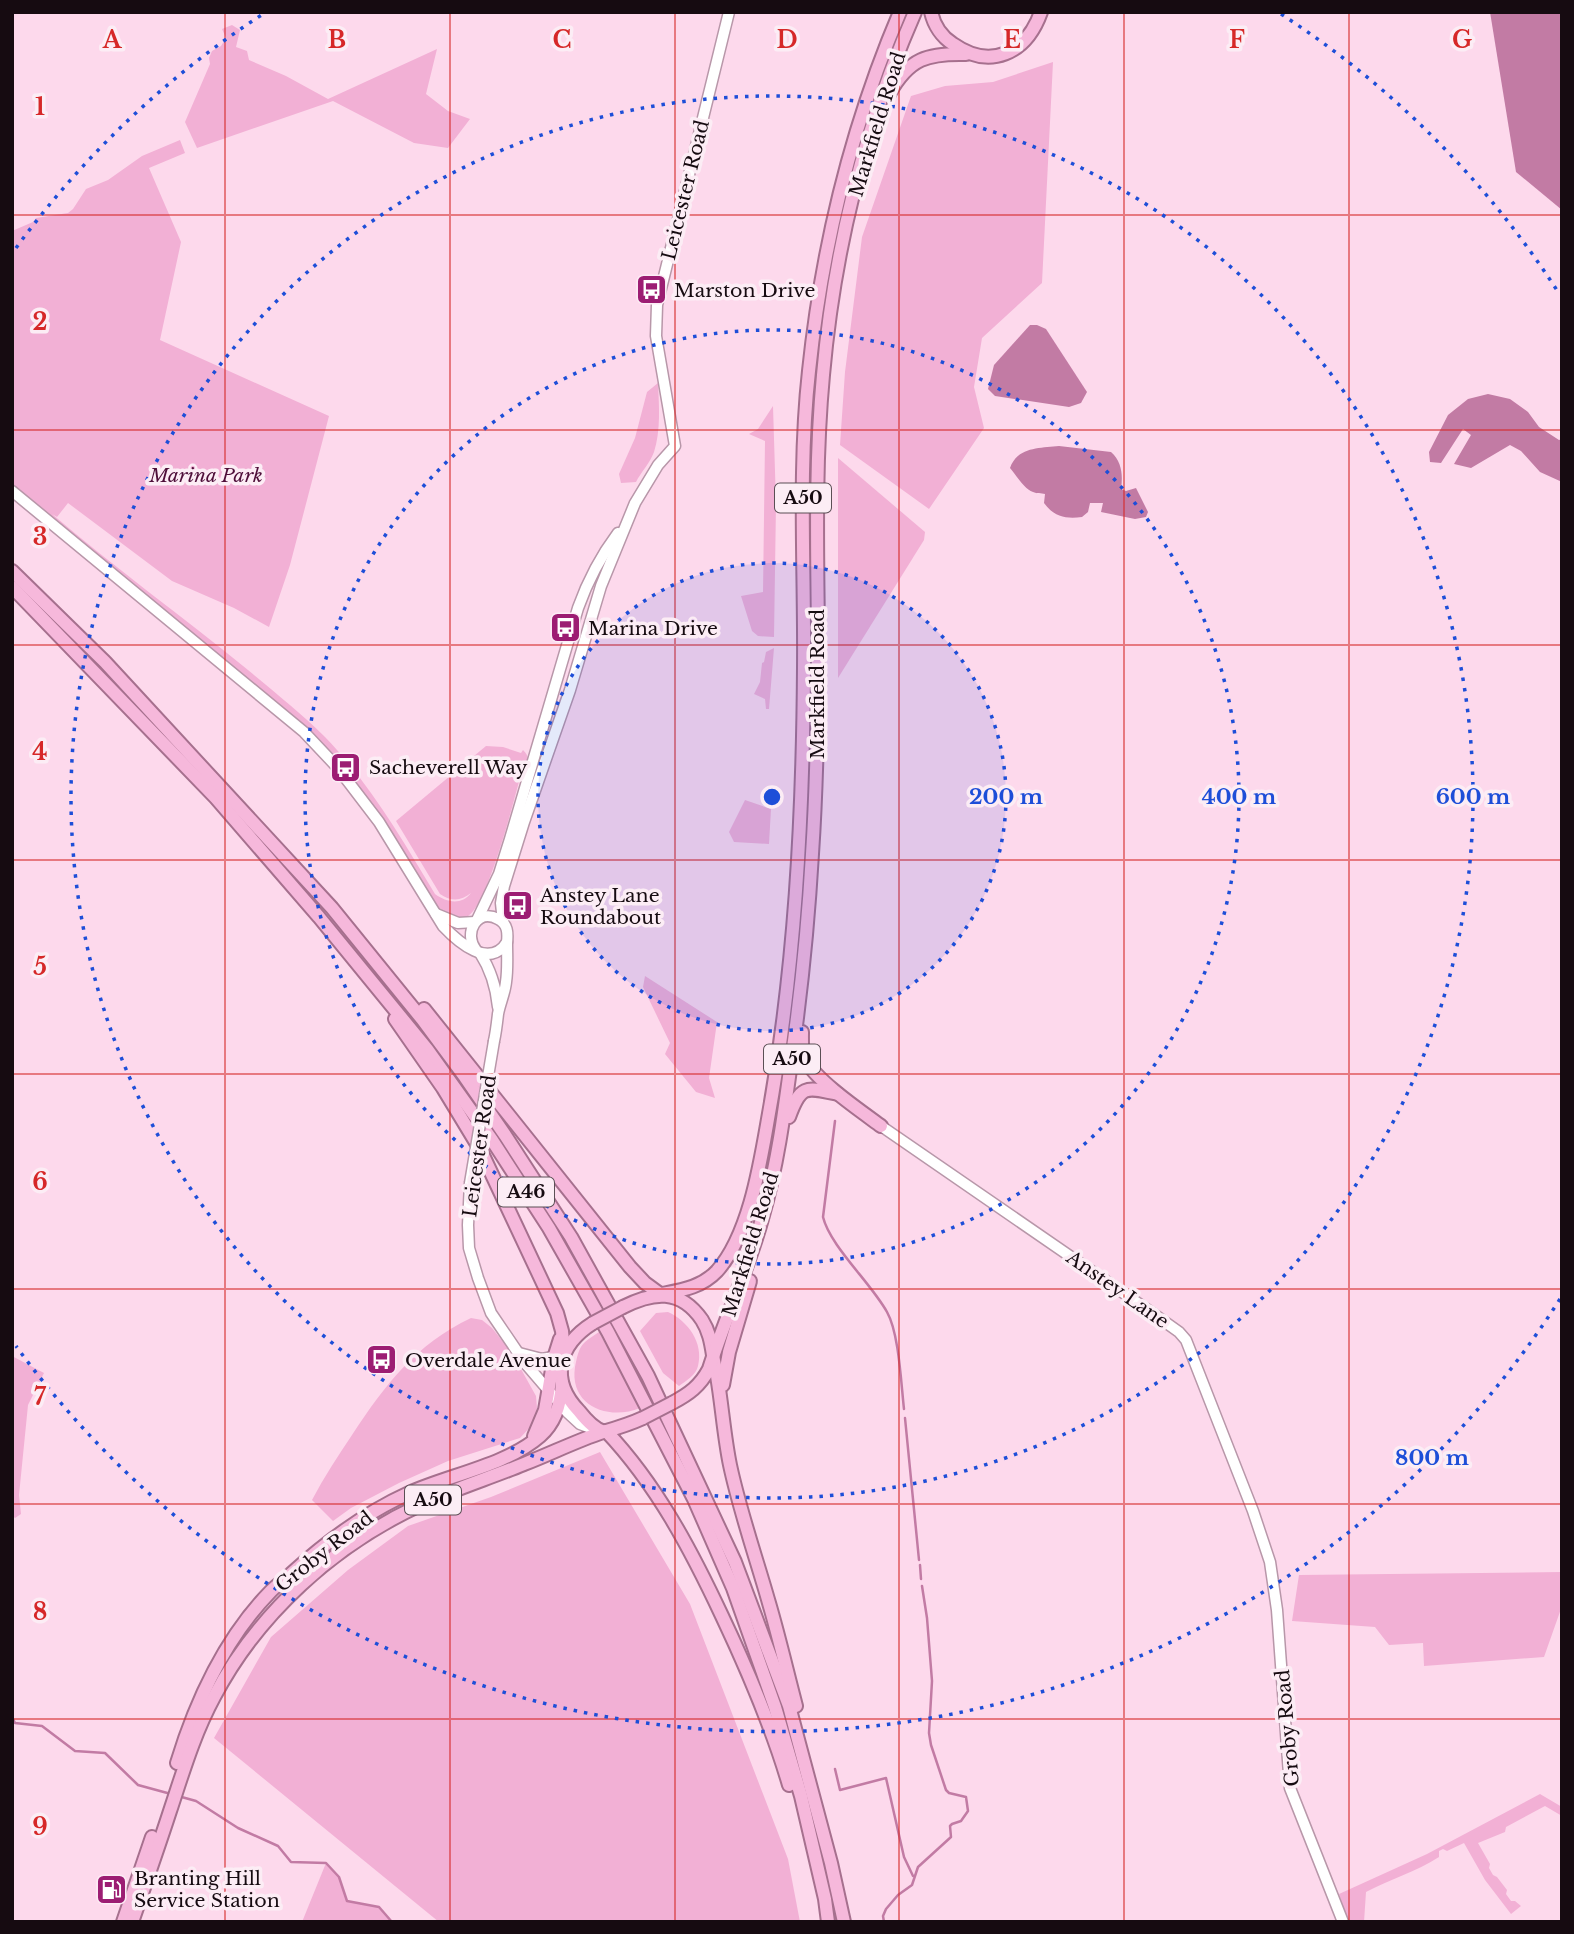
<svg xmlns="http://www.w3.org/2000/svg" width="1574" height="1934" font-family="'Libre Baskerville',serif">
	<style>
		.green { fill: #f2b0d5 }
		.water { fill: #c27ba4 }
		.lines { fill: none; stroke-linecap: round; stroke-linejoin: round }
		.stream { stroke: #c27ba4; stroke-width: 2.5 }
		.tertiary-casing { stroke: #b897a9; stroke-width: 13 }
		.trunk-casing { stroke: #a6708e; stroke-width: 16 }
		.tertiary { stroke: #fff; stroke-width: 10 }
		.trunk { stroke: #f6b8db; stroke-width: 12 }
		.tertiary-bridge-casing { stroke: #b897a9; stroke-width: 13; stroke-linecap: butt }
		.trunk-bridge-casing { stroke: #a6708e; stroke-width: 16; stroke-linecap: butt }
		.tertiary-bridge { stroke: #fff; stroke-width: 10 }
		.trunk-bridge { stroke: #f6b8db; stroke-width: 12 }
		.grid { fill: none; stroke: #d62828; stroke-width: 2; stroke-opacity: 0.55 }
		.ring { fill: none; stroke: #1d4ed8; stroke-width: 3.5; stroke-dasharray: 3.5 7 }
		.labels { text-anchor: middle; stroke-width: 7; stroke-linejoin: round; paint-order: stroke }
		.shield { fill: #fcedf5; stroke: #5b4f55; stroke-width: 2 }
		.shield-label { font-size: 18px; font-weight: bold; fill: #160b11 }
		.street-label { font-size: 19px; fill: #160b11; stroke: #fcedf5 }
		.poi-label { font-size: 19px; fill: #160b11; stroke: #fcedf5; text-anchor: start }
		.park-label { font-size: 19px; font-style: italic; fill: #4e0e39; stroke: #fcedf5 }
		.grid-label { font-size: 23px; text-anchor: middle; font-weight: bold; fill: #d62828; stroke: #fcedf5; stroke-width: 7; stroke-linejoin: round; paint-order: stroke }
		.centre { fill: #1d4ed8; stroke: #fcedf5; stroke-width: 3.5 }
		.ring-label { font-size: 21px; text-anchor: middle; font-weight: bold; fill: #1d4ed8; stroke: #fcedf5; stroke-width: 7; stroke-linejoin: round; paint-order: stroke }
	</style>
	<rect width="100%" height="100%" fill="#fdd9ec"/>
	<g class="green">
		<path d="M232,25L240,30L236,47L247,51L249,60L286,76L328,99L437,49L426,94L448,111L470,119L448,148L414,143L333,101L197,148L185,122L210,64L209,58L212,51L221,46L226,38L222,29Z"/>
		<path d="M1053,62L1042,283L982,338L974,387L984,428L929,509L840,445L845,372L862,237L911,96L945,86L993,82Z"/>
		<path d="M180,140L185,153L149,168L181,242L160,340L329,416L290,565L269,627L234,608L172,581L68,503L57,517L52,514C115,568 183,617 248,670C274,692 301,713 325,737C370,784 402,839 435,894C447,903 462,905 471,893C461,901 452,902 440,894L396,821L486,746L503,747L521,753L523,750C532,758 527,767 521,774C514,800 488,904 468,916C457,924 443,913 435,905C415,871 395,836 372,804C347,769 317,738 285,709L12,486V231L33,222L36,218L68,213L73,209L86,189L108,180L142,156Z"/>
		<path d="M658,383C659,406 661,430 654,452C650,463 641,472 636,482L621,483L619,474L635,438L647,392Z"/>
		<path d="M773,406L776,504L774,637L758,636L752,631L741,596L763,592L765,441L749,434L758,429Z"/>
		<path d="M838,458L925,532L924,540L838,678Z"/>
		<path d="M774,648L769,709H766L765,699L754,694L760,682L762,663L764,662L766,652Z"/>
		<path d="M745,800L771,809L769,844L734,842L729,832Z"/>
		<path d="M645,976L717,1022L709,1078L715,1098L696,1092L665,1054L670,1043L643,987Z"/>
		<path d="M668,1312C688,1321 704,1343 698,1366C696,1375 686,1381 679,1386L663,1373L640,1331L656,1313Z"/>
		<path d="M471,1318L482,1320L492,1328L512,1353L536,1396L537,1408L535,1422L520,1438L448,1461L399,1483L351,1508L333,1521L312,1500C324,1477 338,1456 352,1435C385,1385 416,1344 471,1318Z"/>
		<path d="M599,1332L640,1408C609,1421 569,1406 575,1367C577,1358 578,1348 585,1342C589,1338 595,1335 599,1332Z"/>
		<path d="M12,1356L44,1373L28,1405L19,1495L21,1514L15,1518L12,1515Z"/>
		<path d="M600,1452L690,1604L788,1859L800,1922H439L214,1738L271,1637L348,1570L408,1526L491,1497Z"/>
		<path d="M1562,1572V1606L1544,1657L1424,1666L1423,1643L1389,1645L1375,1627L1292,1621L1299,1575Z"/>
		<path d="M1540,1794L1562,1807V1816L1545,1806L1506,1827L1505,1832L1478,1843L1490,1864L1489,1868L1493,1875L1497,1877L1507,1890L1506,1894L1511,1901H1515L1521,1906L1511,1914L1485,1880L1464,1843L1447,1851L1443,1849L1439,1851V1857C1416,1872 1390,1879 1366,1892L1364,1922H1348L1339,1894L1427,1854Z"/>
		<path d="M326,1863L339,1877L347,1901L379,1907L392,1922H302Z"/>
	</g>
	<g class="water">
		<path d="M1490,12H1562V210L1516,172Z"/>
		<path d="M1030,325H1037L1046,329L1087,392L1081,403L1069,407L995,396L988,389L994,365Z"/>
		<path d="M1488,394L1510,399L1528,412L1539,427L1559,440L1562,439V482L1540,472L1521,451L1510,445L1471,468L1454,464L1471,435L1463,429L1441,463L1430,462L1429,452L1448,415L1468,399Z"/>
		<path d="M1059,446L1111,452C1122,462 1123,475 1121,489L1126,491L1136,488L1148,512L1146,517L1135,519L1101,512L1103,503H1090L1088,512L1082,517C1066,519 1054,517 1044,503L1045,494C1041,493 1037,494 1033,492C1024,489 1016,475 1010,468C1017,447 1040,448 1059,446Z"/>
	</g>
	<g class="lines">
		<g class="stream">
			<path d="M835,1121L823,1217C830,1246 871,1283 887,1312C899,1333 901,1383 904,1409"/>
			<path d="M905,1418L919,1560"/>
			<path d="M920,1565L921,1579"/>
			<path d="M12,1717L15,1723L42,1726L75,1751L105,1753L138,1785L171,1794"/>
			<path d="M835,1769L840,1790L886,1778L904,1857L913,1876"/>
			<path d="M178,1796L196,1801L238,1828L278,1846L291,1862L326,1863L339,1877L347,1901L379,1907L392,1922"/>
			<path d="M884,1922L883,1916L886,1909L898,1895L912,1885L918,1867L951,1837L950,1826L952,1824L961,1821L968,1811L966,1797L949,1793L946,1790L931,1745L929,1733L932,1681L927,1618L922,1586"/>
		</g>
		<defs>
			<g id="tertiary">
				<path d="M12,491L304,732L337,767L379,822L443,926C458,942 490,970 507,942"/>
				<path d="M436,914L458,923L475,922"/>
				<path d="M477,920L499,874L510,839L578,608C588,580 600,557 618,533"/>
				<path d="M503,922L501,903L504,886L524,822L570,690L601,586L635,503L658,465L675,446L656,336L657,305L729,12"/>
				<path d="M476,950C463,933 477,908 498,919C508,924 508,933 507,943C507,956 508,969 506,982C505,993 500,1003 498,1014C497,1023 496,1032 494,1041"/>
				<path d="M480,953C491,970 496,986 498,1007"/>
				<path d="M881,1126L1151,1312L1179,1332L1186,1340L1253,1511L1270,1562L1277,1610L1290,1788L1343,1922"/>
				<path d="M470,1183L468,1225L469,1248L478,1278L491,1313L525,1363L567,1412L580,1424L596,1430"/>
				<path d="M519,1353L542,1359L558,1356"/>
			</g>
			<g id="trunk">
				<path d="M931,12C934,25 942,37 953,44C990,70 1026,54 1041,12"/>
				<path d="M889,94C909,58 928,53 966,54"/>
				<path d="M12,571L105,662L332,908L422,1019L465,1077L505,1135L571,1237L648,1376L735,1562L789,1706L831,1863L844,1922"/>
				<path d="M12,587L216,798L319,917L427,1049L492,1140L549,1228L608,1332L694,1499L733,1588L775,1707L801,1796L825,1899L828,1922"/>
				<path d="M424,1009L630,1267L645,1283L660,1294"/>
				<path d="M395,1019L443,1088L480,1149L557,1313L562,1331L564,1353"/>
				<path d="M802,1032C802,1041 801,1051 805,1059C815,1080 862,1112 881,1126"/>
				<path d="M789,1117C801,1084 806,1087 838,1094"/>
				<path d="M662,1294C683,1290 702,1287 717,1271C749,1235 760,1165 768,1119C795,970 803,819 804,668C805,569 798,470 809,371C822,247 851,127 900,12"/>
				<path d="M623,1307C653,1292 680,1288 702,1320C709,1331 711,1342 713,1355C714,1362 716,1369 717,1376C722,1405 724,1436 730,1465C740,1512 756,1557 769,1603C779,1637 787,1672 796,1706"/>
				<path d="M593,1323C558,1345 549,1380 579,1411C586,1420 594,1429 604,1432"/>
				<path d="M723,1385L729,1352L750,1281"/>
				<path d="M672,1403C689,1394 700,1386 709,1369C725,1318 748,1270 762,1219C777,1167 784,1115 791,1062C801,993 808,924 812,854C817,780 818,706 818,632C817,546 815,460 823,375C834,251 865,126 915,12"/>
				<path d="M606,1431C657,1485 691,1550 722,1616C748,1671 772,1727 789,1785"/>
				<path d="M534,1436L545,1410L554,1358L560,1339"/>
				<path d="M177,1763C196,1701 225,1638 271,1591C277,1585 284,1580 291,1574C327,1541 365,1513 409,1493C449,1475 507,1465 540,1436C556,1422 561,1402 562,1383"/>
				<path d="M123,1922L152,1837"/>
				<path d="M132,1922C145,1885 158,1848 170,1811C183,1772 194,1734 214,1697C258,1613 334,1545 420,1505C454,1489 490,1478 524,1464C550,1454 576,1441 603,1432C617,1428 630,1424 643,1418"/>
			</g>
		</defs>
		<use href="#tertiary" class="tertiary-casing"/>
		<use href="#trunk" class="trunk-casing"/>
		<use href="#tertiary" class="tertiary"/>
		<use href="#trunk" class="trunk"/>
		<defs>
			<path id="tertiary-bridge" d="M470,1183L494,1041"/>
			<g id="trunk-bridge">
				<path d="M593,1323L623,1307"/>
				<path d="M643,1418L672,1403"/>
			</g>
		</defs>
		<use href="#tertiary-bridge" class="tertiary-bridge-casing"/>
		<use href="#trunk-bridge" class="trunk-bridge-casing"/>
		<use href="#tertiary-bridge" class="tertiary-bridge"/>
		<use href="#trunk-bridge" class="trunk-bridge"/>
	</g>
	<path class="grid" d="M225,12V1922M450,12V1922M675,12V1922M899,12V1922M1124,12V1922M1349,12V1922M12,215H1562M12,430H1562M12,645H1562M12,860H1562M12,1074H1562M12,1289H1562M12,1504H1562M12,1719H1562"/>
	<circle cx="772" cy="797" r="234" fill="#1d4ed8" fill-opacity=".12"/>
	<g class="ring">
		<circle cx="772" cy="797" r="234"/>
		<circle cx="772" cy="797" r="467"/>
		<circle cx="772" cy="797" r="701"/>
		<path d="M1560 1299A934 934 0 0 1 16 1346M16 248A934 934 0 0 1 263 14M1281 14A934 934 0 0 1 1560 295"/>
	</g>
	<defs>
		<symbol id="bus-square" viewBox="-11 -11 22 22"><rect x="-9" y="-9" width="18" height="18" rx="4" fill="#9c1d73" stroke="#fcedf5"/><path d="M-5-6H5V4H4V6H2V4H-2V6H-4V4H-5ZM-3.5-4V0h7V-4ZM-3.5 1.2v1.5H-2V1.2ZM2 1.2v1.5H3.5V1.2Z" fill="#fff"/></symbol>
		<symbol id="fuel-square" viewBox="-11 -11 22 22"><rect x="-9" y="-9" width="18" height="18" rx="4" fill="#9c1d73" stroke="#fcedf5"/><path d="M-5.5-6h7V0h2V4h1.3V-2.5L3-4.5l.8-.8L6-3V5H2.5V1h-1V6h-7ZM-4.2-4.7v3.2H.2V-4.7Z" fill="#fff"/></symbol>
	</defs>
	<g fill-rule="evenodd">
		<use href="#bus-square" x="634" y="272" width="35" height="35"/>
		<use href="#bus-square" x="548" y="610" width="35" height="35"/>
		<use href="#bus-square" x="328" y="750" width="35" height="35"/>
		<use href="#bus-square" x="500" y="888" width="35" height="35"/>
		<use href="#bus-square" x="364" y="1342" width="35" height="35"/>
		<use href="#fuel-square" x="94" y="1872" width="35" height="35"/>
	</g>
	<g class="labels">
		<g class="shield">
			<rect x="775" y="483.5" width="56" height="29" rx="5"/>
			<rect x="764" y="1044.5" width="56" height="29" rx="5"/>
			<rect x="498" y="1177.5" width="56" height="29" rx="5"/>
			<rect x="405" y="1485.5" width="56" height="29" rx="5"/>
		</g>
		<g class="shield-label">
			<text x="803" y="504">A50</text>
			<text x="792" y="1065">A50</text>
			<text x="526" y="1198">A46</text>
			<text x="433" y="1506">A50</text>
		</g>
		<g class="street-label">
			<text transform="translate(877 124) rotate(-73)" y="7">Markfield Road</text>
			<text transform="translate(685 190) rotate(-76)" y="7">Leicester Road</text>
			<text transform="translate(817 684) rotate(-90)" y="7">Markfield Road</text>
			<text transform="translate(479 1146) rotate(-82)" y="7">Leicester Road</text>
			<text transform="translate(750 1244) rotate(-73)" y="7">Markfield Road</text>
			<text transform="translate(1118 1289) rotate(35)" y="7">Anstey Lane</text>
			<text transform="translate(324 1551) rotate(-38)" y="7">Groby Road</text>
			<text transform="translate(1287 1728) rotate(-95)" y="7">Groby Road</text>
		</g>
		<g class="poi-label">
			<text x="674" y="297">Marston Drive</text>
			<text x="588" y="635">Marina Drive</text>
			<text x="369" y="774">Sacheverell Way</text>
			<text x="540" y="902">Anstey Lane<tspan x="540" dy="22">Roundabout</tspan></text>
			<text x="405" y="1367">Overdale Avenue</text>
			<text x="134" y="1885">Branting Hill<tspan x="134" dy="22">Service Station</tspan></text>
		</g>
		<g class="park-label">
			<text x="206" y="482">Marina Park</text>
		</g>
	</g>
	<g class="grid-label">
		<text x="112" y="48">A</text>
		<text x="337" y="48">B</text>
		<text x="562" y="48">C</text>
		<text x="787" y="48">D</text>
		<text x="1012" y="48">E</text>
		<text x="1237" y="48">F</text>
		<text x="1462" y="48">G</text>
		<text x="40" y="115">1</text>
		<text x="40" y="330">2</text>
		<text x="40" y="545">3</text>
		<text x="40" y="760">4</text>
		<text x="40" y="975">5</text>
		<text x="40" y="1190">6</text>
		<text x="40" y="1405">7</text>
		<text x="40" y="1620">8</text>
		<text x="40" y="1835">9</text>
	</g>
	<circle cx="772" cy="797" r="10" class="centre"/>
	<g class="ring-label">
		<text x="1006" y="804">200 m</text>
		<text x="1239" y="804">400 m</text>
		<text x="1473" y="804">600 m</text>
		<text x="1432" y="1465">800 m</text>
	</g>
	<rect width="1574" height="1934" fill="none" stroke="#160b11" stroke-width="28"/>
</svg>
